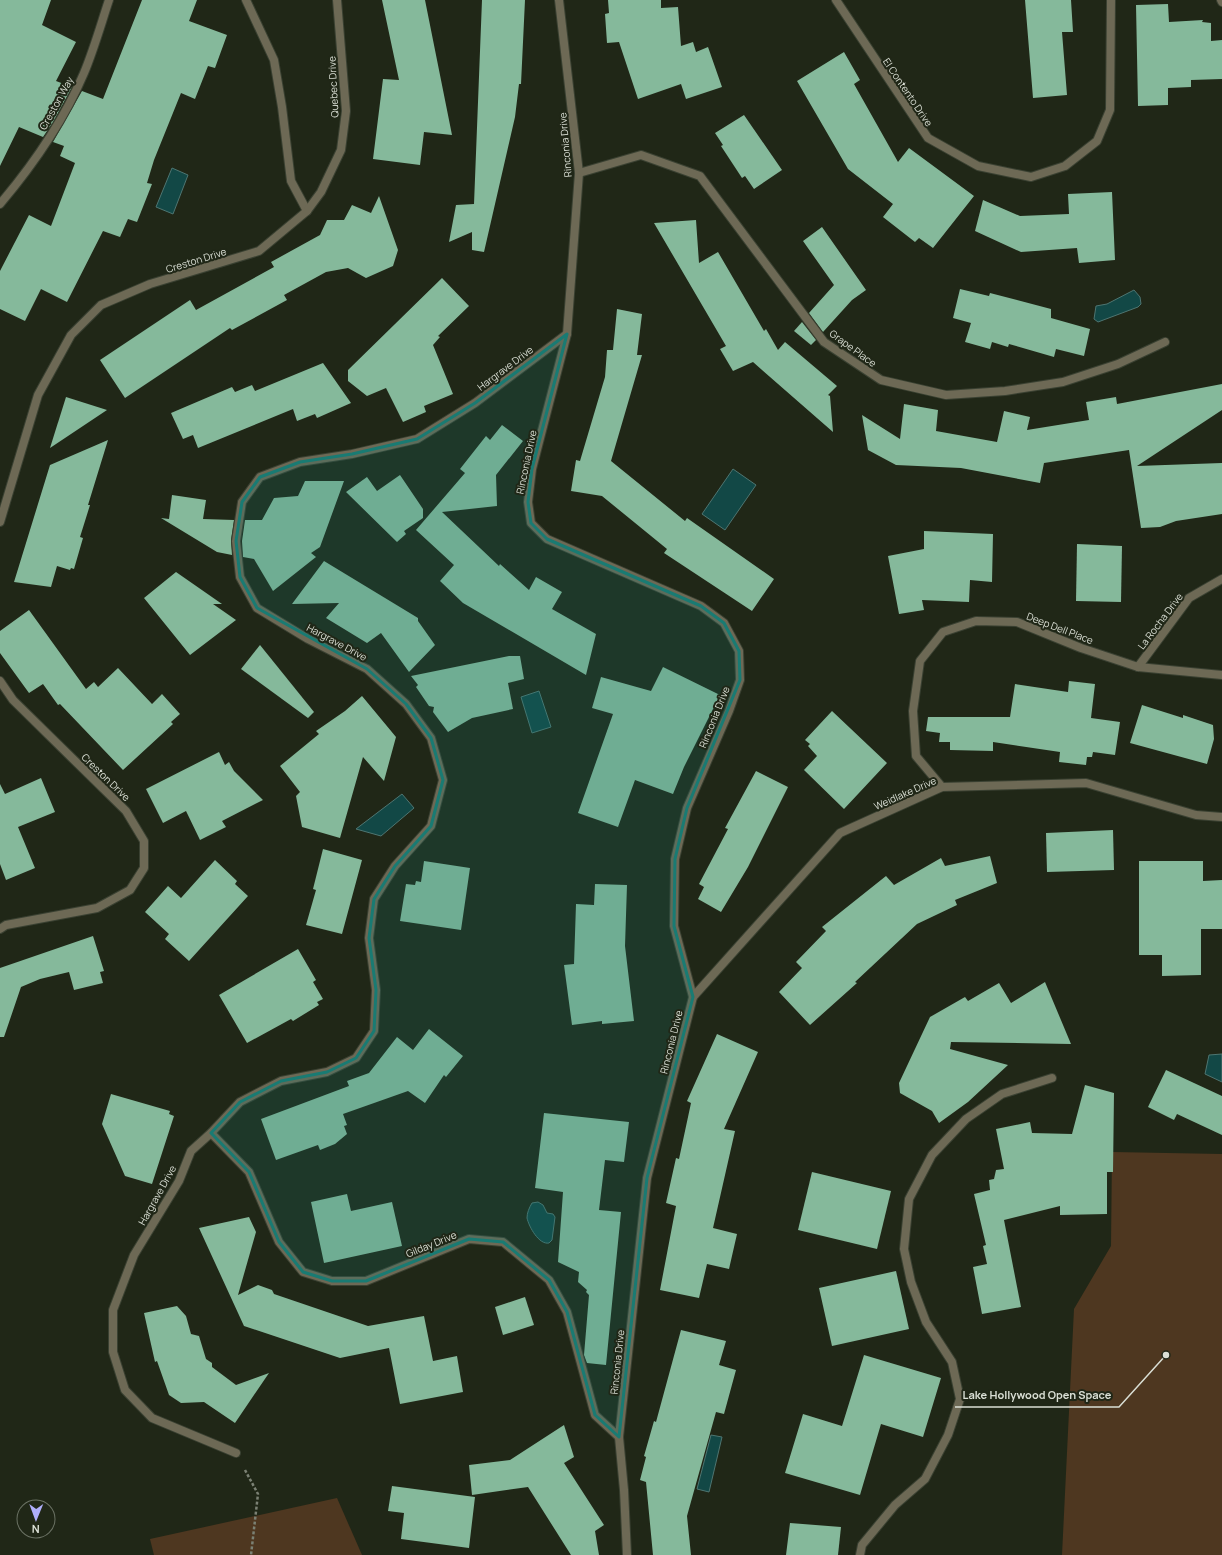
<svg xmlns="http://www.w3.org/2000/svg" width="1222" height="1555" font-family="Manrope,sans-serif">
	<style>
		.green { fill: #4e3720 }
		.water { fill: #124846; stroke: #4e7571 }
		.building { fill: #85b99b }
		.lines { fill: none; stroke-linecap: round; stroke-linejoin: round }
		.street-casing { stroke: #3a4132; stroke-width: 10 }
		.path { stroke: #7b8174; stroke-width: 2.5; stroke-dasharray: 3 2; stroke-linecap: butt }
		.street { stroke: #6d6955; stroke-width: 8 }
		.marked { fill: #197b73; fill-opacity: 0.2; stroke: #197b73; stroke-width: 3; stroke-linejoin: round }
		.labels { text-anchor: middle; stroke-width: 4; stroke-linejoin: round; paint-order: stroke }
		.street-label { font-size: 10px; fill: #dadfd5; stroke: #202717 }
		.leader { fill: none; stroke: #dadfd5; stroke-width: 1.5 }
		.callout-dot { fill: #dadfd5; stroke: #202717; stroke-width: 1.5 }
		.callout-label { font-size: 11px; text-anchor: middle; font-weight: bold; fill: #dadfd5; stroke: #202717; stroke-width: 4; stroke-linejoin: round; paint-order: stroke }
	</style>
	<rect width="100%" height="100%" fill="#202717"/>
	<g class="green">
		<path d="M1112,1152L1222,1154V1555H1062L1074,1309L1111,1246Z"/>
		<path d="M337,1498L362,1555H154L150,1539Z"/>
	</g>
	<g class="water">
		<path d="M172,168L188,175L173,214L156,207Z"/>
		<path d="M1134,290L1140,297L1141,304L1138,307L1098,322L1094,319L1096,306L1107,304Z"/>
		<path d="M733,469L756,485L725,530L702,514Z"/>
		<path d="M539,691L551,727L532,733L521,697Z"/>
		<path d="M402,794L414,808L381,836L356,829Z"/>
		<path d="M1222,1054V1082L1205,1074L1209,1055Z"/>
		<path d="M538,1202L543,1205L547,1213L553,1214L555,1217L552,1240L549,1243C539,1245 529,1227 527,1218C527,1213 529,1208 532,1203Z"/>
		<path d="M711,1435L722,1437L709,1492L697,1489Z"/>
	</g>
	<g class="building">
		<path d="M0,0H51L42,25L76,42L56,81L72,87L53,122L43,137L19,127L0,166Z"/>
		<path d="M142,0H197L189,21L227,35L215,68L208,66L195,99L181,93L154,160L147,183L152,184L137,222L128,219L120,237L103,231L67,302L41,289L25,321L0,309V271L29,215L51,226L75,163L60,156L64,146L53,142L82,91L103,99Z"/>
		<path d="M382,0H425L452,135L424,132L420,165L373,159L383,79L399,80Z"/>
		<path d="M482,0H525L521,84H519L515,117L484,252L472,250V232L449,242L456,205L474,204Z"/>
		<path d="M608,0H661V8L678,7L681,46L693,42L696,52L708,47L722,87L686,99L681,84L638,99L619,42L607,43L605,14L609,13Z"/>
		<path d="M1025,0H1071L1073,32H1062L1067,95L1033,98Z"/>
		<path d="M1168,4L1169,22L1203,20L1202,22L1211,23V41L1222,40V79L1191,80V87L1168,88V105L1138,106L1136,5Z"/>
		<path d="M844,52L860,80L854,84L898,162L909,148L974,196L933,248L919,238L915,242L883,217L893,204L848,169L797,81Z"/>
		<path d="M744,115L782,170L754,189L745,176L742,178L721,146L723,145L715,133Z"/>
		<path d="M1112,192L1115,260L1079,263L1077,248L1021,252L975,231L983,200L1020,216L1069,214L1068,194Z"/>
		<path d="M379,196L398,250L393,266L366,278L348,268L326,272L284,295L287,300L232,330L230,328L125,398L100,360L190,300L196,310L274,267L271,262L320,235L327,220H344L352,205L371,213Z"/>
		<path d="M696,220L699,263L718,252L764,331L766,329L778,350L785,342L837,386L828,395L830,396L833,432L753,362L733,371L720,349L726,346L654,223Z"/>
		<path d="M822,227L866,290L852,300L823,332L809,313L834,285L803,241Z"/>
		<path d="M442,278L469,306L438,336L440,337L433,345L453,394L424,406L426,412L403,422L386,388L367,396L348,381V370Z"/>
		<path d="M960,289L989,296L990,293L1051,309V318L1090,329L1084,356L1056,349L1054,357L1009,344L1008,347L992,342L990,349L965,342L971,323L953,318Z"/>
		<path d="M617,309L642,314L637,355H642L611,461L685,521L687,518L774,579L752,611L664,553L667,549L602,496L571,491L576,460L580,461L605,377L607,350H613Z"/>
		<path d="M802,322L816,340L811,345L794,331Z"/>
		<path d="M323,363L351,403L317,418L315,414L297,421L293,409L198,448L193,435L183,439L171,413L232,387L235,392L252,385L255,391Z"/>
		<path d="M1222,384V410L1137,466L1222,463V514L1176,521L1160,527L1141,528L1129,450L1044,463L1040,483L961,468L896,465L868,450L862,415L900,439L904,404L938,410L936,431L997,442L1004,411L1030,417L1027,430L1089,420L1086,402L1116,397L1117,404Z"/>
		<path d="M66,397L107,410L50,448Z"/>
		<path d="M502,425L523,441L496,475L497,506L442,512L499,566L500,564L529,590L536,577L562,592L552,609L596,634L586,675L463,603L440,581L454,565L416,530L465,473L460,469L486,436L490,440Z"/>
		<path d="M108,440L88,505H90L80,537L83,538L74,569L71,568L70,570L57,566L51,587L14,582L50,465Z"/>
		<path d="M400,475L423,509V518L404,531L406,534L397,542L346,492L367,477L377,491Z"/>
		<path d="M305,481H344L320,547L311,553L316,557L273,591L254,559L243,557L242,541L245,520H262L274,498L298,496Z"/>
		<path d="M172,495L206,500L203,519L234,520L231,540L232,555L217,552L161,518L169,519Z"/>
		<path d="M924,531L993,534L992,582L970,580L969,602L922,600L924,610L899,614L888,556L924,549Z"/>
		<path d="M1077,544L1122,546L1121,602L1076,601Z"/>
		<path d="M324,561L418,618V621L435,645L409,672L381,633L367,643L326,618L339,603L292,604Z"/>
		<path d="M176,572L222,604H213L236,620L190,655L144,598Z"/>
		<path d="M29,610L86,689L94,682L98,687L118,668L152,704L162,694L180,714L171,722L173,724L123,770L60,704L58,705L43,684L29,693L0,653V631Z"/>
		<path d="M260,645L314,712L308,718L241,669Z"/>
		<path d="M509,656H520L524,679L508,683L513,709L472,718L448,732L433,712L434,707L429,706L416,687L418,685L411,676Z"/>
		<path d="M663,667L720,695L684,767L673,794L635,780L618,827L578,813L613,714L592,708L601,677L651,691Z"/>
		<path d="M1069,681L1095,684L1091,718L1120,722L1115,755L1093,752L1092,757H1087L1086,765L1059,762L1060,752L993,742V751L950,750V742H939L940,733L926,731L928,717H1010L1015,684L1068,692Z"/>
		<path d="M362,696L396,737L384,781L363,757L340,838L302,827L296,796L300,792L280,766L319,734L316,731L345,711Z"/>
		<path d="M1142,705L1183,718V715L1213,725L1214,739L1207,764L1130,743Z"/>
		<path d="M832,711L887,763L844,809L804,770L817,756L808,746L810,744L805,740Z"/>
		<path d="M219,752L225,765L229,762L234,771L263,800L222,821L226,827L200,840L186,811L163,823L146,789Z"/>
		<path d="M756,771L788,787L748,867L721,912L698,899L704,887L699,884L728,829L725,828Z"/>
		<path d="M41,778L55,812L18,827L35,868L6,880L0,864V784L5,794Z"/>
		<path d="M1113,830L1114,870L1047,872L1046,833Z"/>
		<path d="M323,849L362,860L342,934L306,925L316,890L313,889Z"/>
		<path d="M990,856L997,883L955,900L957,905L917,924L855,982L857,983L810,1025L779,992L802,968L796,962L826,931L822,927L886,876L894,885L941,858L945,866Z"/>
		<path d="M215,860L237,881L235,884L248,896L189,961L165,939L169,934L145,912L168,886L181,898Z"/>
		<path d="M424,861L470,868L461,930L400,921L406,884L415,885L416,881L421,882Z"/>
		<path d="M1139,861H1203V881L1222,880V929H1201V975L1162,976V955H1139Z"/>
		<path d="M595,884L627,885L625,946L634,1021L602,1024V1021L572,1025L564,965L574,964L576,904L594,905Z"/>
		<path d="M93,936L104,971L100,972L103,983L74,990L69,972L40,979L21,987L4,1037H0V968Z"/>
		<path d="M298,949L316,980L313,982L323,999L317,1002L319,1005L293,1021L291,1019L247,1043L219,995Z"/>
		<path d="M1045,982L1071,1044L951,1042L950,1049L1008,1065L968,1102L939,1123L932,1111L900,1093L899,1083L930,1017L965,997L968,1001L999,983L1011,1003Z"/>
		<path d="M429,1029L463,1056L446,1077L444,1075L425,1103L408,1091L343,1114L347,1125L344,1126L347,1134L335,1144L320,1150L318,1145L276,1160L261,1119L349,1086L347,1081L369,1073L397,1037L413,1050Z"/>
		<path d="M717,1034L758,1052L724,1129L735,1131L713,1228L737,1234L729,1269L707,1264L699,1298L660,1290L676,1206L666,1203L676,1158L679,1159L691,1103L687,1101Z"/>
		<path d="M1166,1070L1222,1096V1135L1177,1114L1174,1120L1148,1107Z"/>
		<path d="M1085,1085L1114,1093L1113,1172H1107V1214L1060,1215V1206L1004,1220L1021,1307L982,1314L973,1267L987,1264L983,1246L986,1245L974,1194L990,1190L989,1180L994,1179L996,1170L1004,1169L996,1129L1030,1122L1032,1133L1072,1134Z"/>
		<path d="M111,1094L170,1111L169,1114L174,1116L152,1184L125,1176L102,1124Z"/>
		<path d="M544,1113L629,1122L624,1162L605,1160L599,1210L621,1212L606,1365L587,1363L584,1355L589,1295L586,1292L587,1290L578,1282L579,1272L558,1262L563,1192L535,1188Z"/>
		<path d="M812,1172L891,1191L877,1249L798,1230Z"/>
		<path d="M347,1194L351,1211L392,1202L402,1246L324,1263L311,1202Z"/>
		<path d="M249,1217L256,1232L238,1295L258,1285L272,1290L274,1294L368,1326L424,1316L433,1361L457,1356L463,1392L400,1404L389,1348L340,1358L244,1326L199,1228Z"/>
		<path d="M896,1271L909,1329L832,1346L819,1288Z"/>
		<path d="M525,1297L534,1325L503,1335L495,1307Z"/>
		<path d="M177,1306L186,1316L191,1334L199,1336L206,1359L212,1363V1367L236,1385L269,1373L235,1423L204,1402L181,1403L169,1395L157,1361L155,1362L144,1313Z"/>
		<path d="M681,1330L726,1341L719,1365L736,1370L724,1414L716,1412L687,1516L691,1555H653L646,1482L640,1480L646,1457L644,1456L654,1421L656,1422Z"/>
		<path d="M864,1355L941,1378L923,1437L881,1424L860,1495L785,1473L803,1414L842,1426Z"/>
		<path d="M564,1425L574,1457L564,1463L604,1525L595,1531L599,1555H571L528,1487L472,1495L469,1465L510,1460Z"/>
		<path d="M392,1486L475,1497L469,1548L401,1539L404,1513L388,1511Z"/>
		<path d="M790,1523L841,1527L838,1555H786Z"/>
	</g>
	<g class="lines">
		<defs>
			<g id="street">
				<path d="M246,0L274,60L282,107L291,181L307,211"/>
				<path d="M559,0L579,173L567,334L532,469L528,502L531,523L547,539L701,606L724,623L739,651L740,680L729,711L687,808L675,859L674,926L693,997L647,1178L619,1437L624,1490L627,1555"/>
				<path d="M836,0L928,138L978,166L1031,177L1065,166L1097,141L1110,110L1111,0"/>
				<path d="M1221,0L1222,2"/>
				<path d="M579,173L641,155L700,176L824,342L881,380L946,395L1005,391L1063,382L1118,364L1165,342"/>
				<path d="M0,204C33,165 64,120 84,73C94,49 101,24 109,0"/>
				<path d="M0,522L38,395L71,335L101,305L150,284L259,251L307,211L321,192L341,150L346,111L337,0"/>
				<path d="M1138,667L1189,598L1222,579"/>
				<path d="M0,681L13,700L126,811L144,841V868L130,890L97,908L6,925L0,929"/>
				<path d="M942,787L916,756L913,711L920,661L943,632L976,621L1017,622L1081,648L1138,667L1222,675"/>
				<path d="M693,997L840,833L942,787L1086,783L1196,815L1222,817"/>
				<path d="M211,1133L249,1172L279,1242L303,1272L332,1281H366L469,1239L503,1242L549,1280L567,1312L595,1415L619,1437"/>
				<path d="M236,1453L152,1418L125,1390L113,1352V1310L134,1255L179,1181L191,1151L211,1133L240,1102L281,1081L327,1072L356,1058L374,1031L376,990L369,938L374,899L395,866L431,826L443,780L431,738L406,704L367,669L308,639L257,608L240,577L236,541L242,502L260,477L300,462L352,454L417,439L475,403L567,334"/>
				<path d="M860,1555L862,1545L895,1505L925,1479L948,1435L960,1399L952,1362L926,1322L911,1282L904,1249L909,1199L932,1155L966,1119L1002,1094L1052,1078"/>
			</g>
		</defs>
		<use href="#street" class="street-casing"/>
		<path class="path" d="M245,1470L258,1494L251,1555"/>
		<use href="#street" class="street"/>
	</g>
	<path class="marked" d="M567,334L532,469L528,502L531,523L547,539L701,606L724,623L739,651L740,680L687,808L675,859L674,926L693,997L647,1178L619,1437L595,1415L567,1312L549,1280L503,1242L469,1239L366,1281H332L303,1272L279,1242L249,1172L211,1133L240,1102L281,1081L327,1072L356,1058L374,1031L376,990L369,938L374,899L395,866L431,826L443,780L431,738L406,704L367,669L257,608L240,577L236,541L242,502L260,477L300,462L352,454L417,439L475,403Z"/>
	<g class="labels">
		<g class="street-label">
			<text transform="translate(333 87) rotate(-93)" y="4">Quebec Drive</text>
			<text transform="translate(908 92) rotate(56)" y="4">El Contento Drive</text>
			<text transform="translate(56 103) rotate(-61)" y="4">Creston Way</text>
			<text transform="translate(565 145) rotate(-95)" y="4">Rinconia Drive</text>
			<text transform="translate(196 260) rotate(-17)" y="4">Creston Drive</text>
			<text transform="translate(853 348) rotate(36)" y="4">Grape Place</text>
			<text transform="translate(505 368) rotate(-37)" y="4">Hargrave Drive</text>
			<text transform="translate(526 462) rotate(-78)" y="4">Rinconia Drive</text>
			<text transform="translate(1160 621) rotate(-53)" y="4">La Rocha Drive</text>
			<text transform="translate(1060 628) rotate(21)" y="4">Deep Dell Place</text>
			<text transform="translate(337 642) rotate(28)" y="4">Hargrave Drive</text>
			<text transform="translate(714 717) rotate(-68)" y="4">Rinconia Drive</text>
			<text transform="translate(106 777) rotate(44)" y="4">Creston Drive</text>
			<text transform="translate(905 793) rotate(-24)" y="4">Weidlake Drive</text>
			<text transform="translate(671 1042) rotate(-76)" y="4">Rinconia Drive</text>
			<text transform="translate(157 1195) rotate(-61)" y="4">Hargrave Drive</text>
			<text transform="translate(431 1244) rotate(-22)" y="4">Gilday Drive</text>
			<text transform="translate(617 1362) rotate(-84)" y="4">Rinconia Drive</text>
		</g>
	</g>
	<path class="leader" d="M1166 1355L1119 1407H955"/>
	<circle class="callout-dot" cx="1166" cy="1355" r="4"/>
	<g class="callout-label">
		<text x="1037" y="1399">Lake Hollywood Open Space</text>
	</g>
	<g transform="translate(36 1519) rotate(181)"><circle r="19" fill="#202717" stroke="#6a7163"/>
	<path d="M0-3L7 15L0 10L-7 15Z" fill="#afaefa"/>
	<text y="-6" font-size="11" font-weight="bold" text-anchor="middle" fill="#dadfd5">N</text>
	</g>
</svg>
